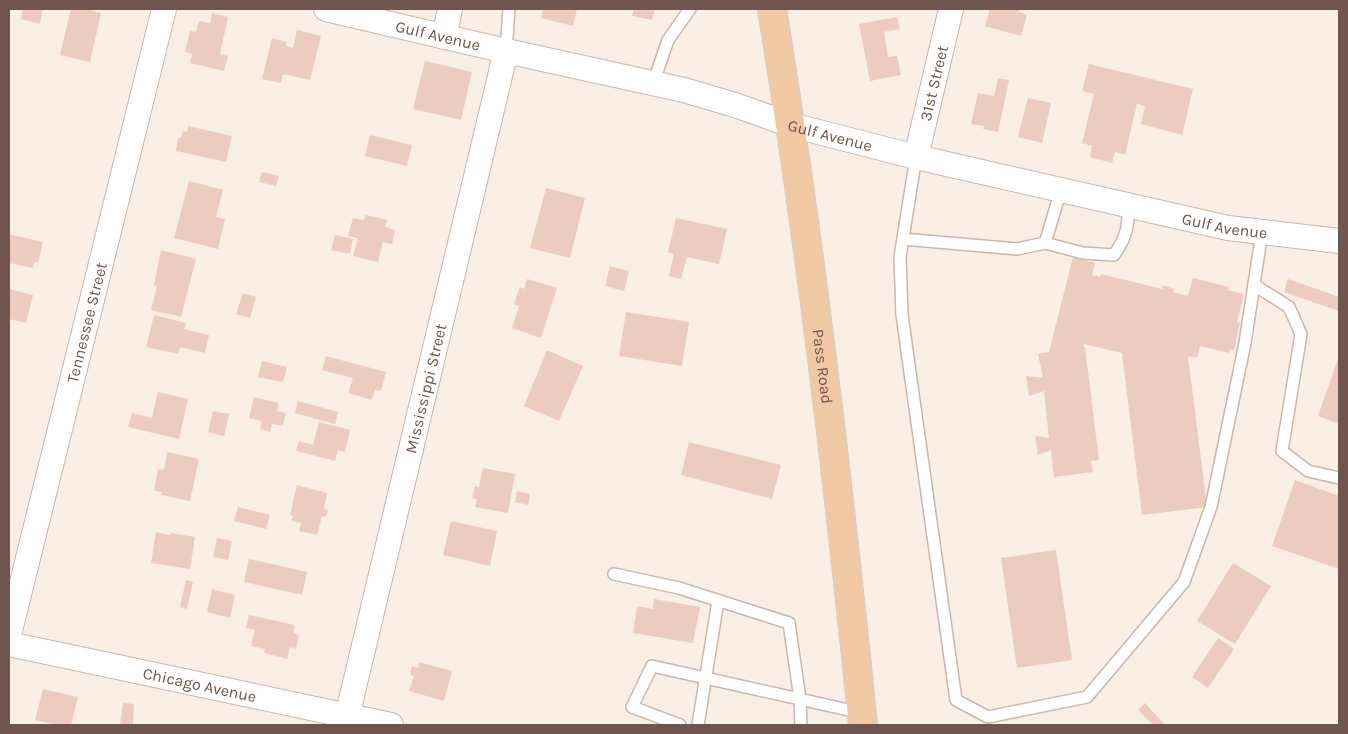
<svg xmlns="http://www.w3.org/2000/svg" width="1348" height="734" font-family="Karla,sans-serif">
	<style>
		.building { fill: #ecccc0 }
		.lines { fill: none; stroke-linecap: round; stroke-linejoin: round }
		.service-casing { stroke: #c9b6ad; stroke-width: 14 }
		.minor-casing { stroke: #c9b6ad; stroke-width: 26 }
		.primary-casing { stroke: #d4ccca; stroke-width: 30 }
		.service { stroke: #fff; stroke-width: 11 }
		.minor { stroke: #fff; stroke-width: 24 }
		.primary { stroke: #f1caa5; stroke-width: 28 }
		.labels { text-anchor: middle; stroke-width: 4.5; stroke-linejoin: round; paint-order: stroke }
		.street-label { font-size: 16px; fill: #6f554e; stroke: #fdf3eb }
	</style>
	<rect width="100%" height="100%" fill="#f9efe5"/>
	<g class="building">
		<path d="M23,9H43L40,24L21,19Z"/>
		<path d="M71,9H85L101,13L90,62L60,55Z"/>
		<path d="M543,9H577L573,26L541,18Z"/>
		<path d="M634,9H655L652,20L632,16Z"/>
		<path d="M990,9H1017L1019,10V12L1027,15L1021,36L985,26Z"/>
		<path d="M212,13L228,17L220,54L228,56L224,71L190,63L192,54L185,52L190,31L196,32L199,21L210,23Z"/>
		<path d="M897,17L900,29L884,32L888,57L897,56L901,75L870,81L859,24Z"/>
		<path d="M297,30L321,36L310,80L283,74L281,83L262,79L272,38L287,42L286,46L293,48Z"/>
		<path d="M425,61L472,72L461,120L413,109Z"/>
		<path d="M1089,64L1193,89L1182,135L1141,124L1145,106L1137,104L1125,155L1115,152L1112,163L1090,157L1092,146L1082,143L1094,94L1082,91Z"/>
		<path d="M998,78L1009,80L998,132L983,129L984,126L971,124L978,93L994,96Z"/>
		<path d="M1028,98L1051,103L1042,143L1018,137Z"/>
		<path d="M188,126L232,136L226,162L176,151L178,138H181L183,131L187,132Z"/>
		<path d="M370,135L412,145L407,166L365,156Z"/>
		<path d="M262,172L279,176L276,186L259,182Z"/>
		<path d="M189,181L223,190L216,217L225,219L218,249L174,238Z"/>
		<path d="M546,188L585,198L570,258L530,248Z"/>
		<path d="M366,215L387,220L385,227L395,230L392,244L383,242L378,262L353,256L358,238L348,236L353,218L364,220Z"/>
		<path d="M676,218L727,229L719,264L687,257L681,279L669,276L674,254L668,252Z"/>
		<path d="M9,234L43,242L38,263L34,262L33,268L9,263Z"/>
		<path d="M335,235L353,239L350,254L331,250Z"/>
		<path d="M161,250L196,259L181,317L151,310L157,286L154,285Z"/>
		<path d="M1073,257L1095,263L1092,275L1100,277L1101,274L1162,289L1163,285L1174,289L1173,292L1188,296L1193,278L1229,287L1228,290L1244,294L1237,322L1240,323L1234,350L1230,349L1229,353L1200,346L1197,358L1188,356L1207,507L1142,515L1122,353L1084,344L1083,347H1085L1099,460L1091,461L1093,472L1054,477L1051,450L1038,455L1035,436L1049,438L1044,391L1029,396L1026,376L1043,378L1038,354L1049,352Z"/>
		<path d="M610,266L629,271L624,291L605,286Z"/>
		<path d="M527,279L557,288L541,338L512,328L519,306L514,304L520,287L524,289Z"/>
		<path d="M1288,279L1339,297V311L1284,292Z"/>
		<path d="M9,289L33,295L26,323L9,319Z"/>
		<path d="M243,293L256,297L250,318L236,314Z"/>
		<path d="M626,312L689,322L682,366L619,356Z"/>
		<path d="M154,315L186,323L184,329L209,335L205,353L180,347L178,354L146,347Z"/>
		<path d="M547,350L583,366L559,421L524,406Z"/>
		<path d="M326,356L386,372L381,391L375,390L372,400L348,393L353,378L322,370Z"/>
		<path d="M1339,356V424L1318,416Z"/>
		<path d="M262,361L287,367L283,382L258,377Z"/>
		<path d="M158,392L188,399L179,439L128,427L132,413L152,418Z"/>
		<path d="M254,397L279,403L277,411L286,413L283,426L272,424L270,432L260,429L262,421L249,418Z"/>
		<path d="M298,401L338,412L335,424L295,413Z"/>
		<path d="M213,411L229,414L224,436L208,432Z"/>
		<path d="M319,422L350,430L345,452L338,450L335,461L296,451L299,441L313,445Z"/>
		<path d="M689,442L781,465L772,499L681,475Z"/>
		<path d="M167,452L199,459L190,501L161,495L162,492L154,491L158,469L164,470Z"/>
		<path d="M483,468L515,474L508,513L475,507L477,499L472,498L475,486L479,487Z"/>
		<path d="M1295,480L1339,496V569L1272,546Z"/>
		<path d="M297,485L327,493L324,509L328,510L326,517L322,516L317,535L299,531L301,523L292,521L293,516L290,515Z"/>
		<path d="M517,491L530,494L528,505L515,502Z"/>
		<path d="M238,507L270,515L266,529L234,521Z"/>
		<path d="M451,521L497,531L490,566L443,555Z"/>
		<path d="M156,532L170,535L171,533L195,537L190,569L151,563Z"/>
		<path d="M217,538L232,541L228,560L213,557Z"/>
		<path d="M1056,550L1072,660L1017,668L1001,558Z"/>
		<path d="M249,559L307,572L302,595L244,582Z"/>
		<path d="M1233,563L1271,586L1235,644L1197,621Z"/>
		<path d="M186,580L193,582L187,609L180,607Z"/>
		<path d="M212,589L235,595L230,618L207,612Z"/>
		<path d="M654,599L700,607L693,643L633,633L637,606L653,609Z"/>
		<path d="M249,615L295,625L293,633L299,635L296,649L290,647L287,659L264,653L265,649L251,646L255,630L246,628Z"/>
		<path d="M1218,638L1234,649L1208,688L1192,677Z"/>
		<path d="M419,662L452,671L444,701L409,691L414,676L410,675L412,666L418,668Z"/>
		<path d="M43,689L78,697L71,725H56L35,720Z"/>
		<path d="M123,703L134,704L133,725H120Z"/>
		<path d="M1145,703L1165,725H1153L1138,710Z"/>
	</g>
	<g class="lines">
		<defs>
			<g id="service">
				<path d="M506,51L509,9"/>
				<path d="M653,84L668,40L690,9"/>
				<path d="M916,157L900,257L902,315L956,700L988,717L1087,697L1184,582L1211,507L1245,343L1262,232"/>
				<path d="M903,239L1017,249L1045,243L1061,190"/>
				<path d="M1045,243L1083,253L1114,255C1126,238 1129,226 1128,205"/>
				<path d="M1254,285L1289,307L1301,334L1282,451L1308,471L1339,478"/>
				<path d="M614,574L679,588L789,623L800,699L801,725"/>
				<path d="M680,725L632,707L652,666L862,713"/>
				<path d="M698,725L718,601"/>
			</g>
			<g id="minor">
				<path id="s1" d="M326,9L506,51L684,90L735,105L791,125L916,157L1228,228L1339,241"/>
				<path d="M444,37L450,9"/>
				<path id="s2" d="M916,157L951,9"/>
				<path id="s3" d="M9,635L164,9"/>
				<path id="s4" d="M9,644L391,725"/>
				<path id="s5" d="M345,725L506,51"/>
			</g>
			<g id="primary">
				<path id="s6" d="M772,9C811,246 839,486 863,725"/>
			</g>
		</defs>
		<use href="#service" class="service-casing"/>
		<use href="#minor" class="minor-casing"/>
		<use href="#primary" class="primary-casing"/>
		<use href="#service" class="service"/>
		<use href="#minor" class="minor"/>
		<use href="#primary" class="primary"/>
	</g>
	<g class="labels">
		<g class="street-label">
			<text dy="6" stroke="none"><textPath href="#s1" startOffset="115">Gulf Avenue</textPath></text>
			<text dy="6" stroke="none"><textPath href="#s2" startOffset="76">31st Street</textPath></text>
			<text dy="6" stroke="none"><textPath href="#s1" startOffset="520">Gulf Avenue</textPath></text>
			<text dy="6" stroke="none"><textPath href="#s1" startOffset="925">Gulf Avenue</textPath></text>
			<text dy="6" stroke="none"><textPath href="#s3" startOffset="322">Tennessee Street</textPath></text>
			<text dy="6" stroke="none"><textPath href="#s6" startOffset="361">Pass Road</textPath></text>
			<text dy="6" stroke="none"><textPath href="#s5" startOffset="346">Mississippi Street</textPath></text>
			<text dy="6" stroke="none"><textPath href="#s4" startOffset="195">Chicago Avenue</textPath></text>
		</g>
	</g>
	<rect width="1348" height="734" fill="none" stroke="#6f554e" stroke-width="20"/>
</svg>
